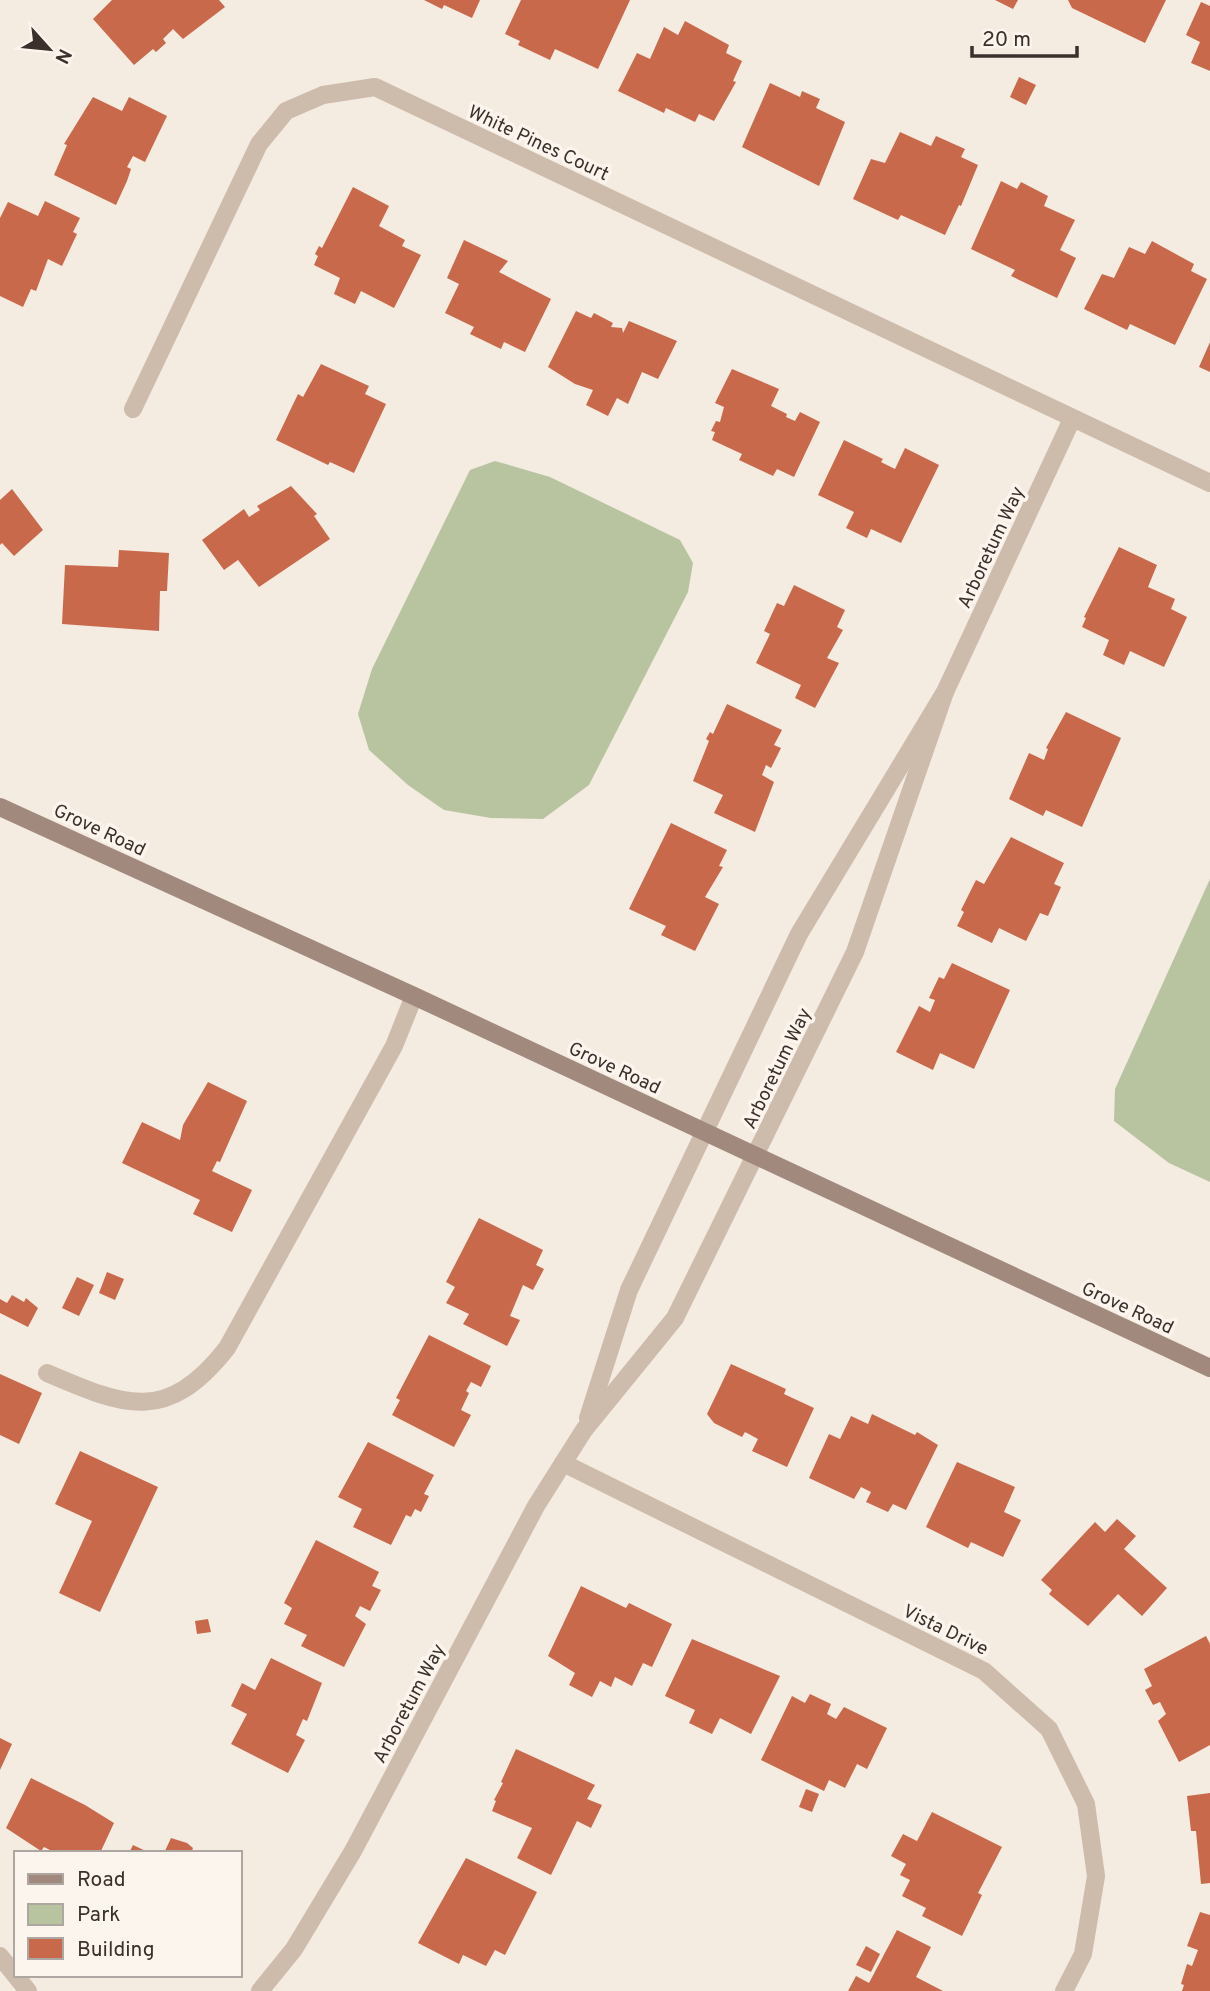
<svg xmlns="http://www.w3.org/2000/svg" width="1210" height="1991" font-family="Overpass,sans-serif">
	<style>
		.green { fill: #b8c4a0 }
		.building { fill: #c8694b }
		.lines { fill: none; stroke-linecap: round; stroke-linejoin: round }
		.lane { stroke: #cdbbac; stroke-width: 18 }
		.street { stroke: #cdbbac; stroke-width: 18 }
		.secondary { stroke: #a18a7d; stroke-width: 18 }
		.labels { text-anchor: middle; stroke-width: 7; stroke-linejoin: round; paint-order: stroke }
		.street-label { font-size: 19px; fill: #3b302b; stroke: #fbf5ee }
	</style>
	<rect width="100%" height="100%" fill="#f4ebe1"/>
	<g class="green">
		<path d="M495,461L550,477L680,540L693,563L688,592L589,785L543,819L491,818L444,810L408,785L369,750L358,714L372,669L470,470Z"/>
		<path d="M1210,879V1182L1169,1163L1114,1121L1115,1089Z"/>
	</g>
	<g class="building">
		<path d="M112,0H219L225,7L183,39L173,29L163,39L166,43L156,52L153,49L134,65L93,19Z"/>
		<path d="M424,0H480L472,18L444,5L442,9Z"/>
		<path d="M521,0H630L598,69L555,49L550,60L518,45L520,41L505,34Z"/>
		<path d="M995,0H1018L1013,9Z"/>
		<path d="M1068,0H1166L1145,43L1072,8Z"/>
		<path d="M1201,2L1210,6V71L1191,63L1200,42L1186,35Z"/>
		<path d="M685,21L729,45L726,53L742,61L733,81L736,82L714,121L699,114L695,122L666,108L664,113L618,91L637,53L650,59L664,27L678,35Z"/>
		<path d="M1019,77L1036,85L1026,105L1010,97Z"/>
		<path d="M770,83L800,97L802,91L820,99L816,108L845,122L819,186L742,147Z"/>
		<path d="M93,97L122,111L129,97L167,116L145,162L133,156L127,167L131,169L127,181L116,205L54,175L67,145L64,144Z"/>
		<path d="M900,132L931,146L936,136L965,149L961,157L978,165L961,206L959,205L945,235L901,215L898,220L853,199L871,159L885,163Z"/>
		<path d="M1001,181L1017,189L1021,182L1048,196L1044,206L1075,220L1060,250L1076,258L1057,298L1011,276L1015,270L971,249Z"/>
		<path d="M353,187L389,206L379,226L405,240L402,246L421,255L394,308L361,291L355,304L334,294L340,278L314,265L318,256L315,254L319,246L322,248Z"/>
		<path d="M45,201L80,218L73,232L77,234L62,266L48,259L36,291L31,289L23,307L0,296V218L8,202L38,216Z"/>
		<path d="M464,240L508,261L499,272L551,299L525,352L504,342L501,349L470,334L474,327L445,313L459,284L447,278Z"/>
		<path d="M1152,241L1194,264L1191,271L1207,279L1175,345L1130,324L1127,330L1084,309L1102,274L1114,278L1129,247L1145,254Z"/>
		<path d="M576,311L591,318L594,313L613,323L611,327L622,328L623,333L629,321L677,341L658,379L642,372L628,404L617,398L608,416L586,405L593,390L575,384L548,367Z"/>
		<path d="M1210,342V372L1199,367Z"/>
		<path d="M321,364L369,386L365,394L386,404L354,473L330,462L328,465L276,440L298,394L303,397Z"/>
		<path d="M732,369L779,389L771,406L787,414L786,417L795,421L800,412L820,422L794,477L777,469L773,476L739,460L742,454L712,440L715,432L711,431L716,421L720,422L724,407L715,403Z"/>
		<path d="M844,440L883,459L881,462L895,469L905,448L939,465L901,543L871,529L867,538L846,528L854,512L818,495Z"/>
		<path d="M291,486L317,514L314,516L330,539L259,587L238,560L224,570L202,540L244,509L249,517L260,510L257,506Z"/>
		<path d="M12,489L43,530L14,556L2,543L0,545V500Z"/>
		<path d="M1119,547L1157,565L1148,587L1175,599L1171,609L1187,617L1164,667L1130,651L1124,665L1103,655L1109,640L1082,627L1086,618L1084,617Z"/>
		<path d="M119,550L169,553L167,591H160L159,631L62,624L65,565L118,567Z"/>
		<path d="M794,585L845,610L837,627L843,630L827,658L839,663L815,708L795,698L801,685L756,663L770,634L764,631L777,603L784,606Z"/>
		<path d="M727,704L782,730L774,745L781,748L771,768L766,765L762,775L774,782L755,832L714,813L723,795L693,781L709,741L706,739L710,732L713,734Z"/>
		<path d="M1066,712L1121,738L1082,827L1046,810L1043,816L1009,799L1029,753L1044,760L1048,749L1046,748Z"/>
		<path d="M671,823L727,850L719,866L723,867L705,897L719,904L695,951L661,935L666,926L629,909Z"/>
		<path d="M1011,837L1064,863L1054,884L1061,887L1048,916L1040,913L1026,941L999,928L992,943L957,926L964,912L961,910L976,880L984,884Z"/>
		<path d="M952,963L1010,990L974,1069L940,1053L933,1070L896,1052L919,1006L930,1012L935,1000L929,998L939,977L944,979Z"/>
		<path d="M208,1082L247,1101L220,1162L217,1161L212,1171L252,1190L232,1232L193,1214L200,1200L122,1163L142,1122L180,1140L183,1125Z"/>
		<path d="M479,1218L543,1250L536,1265L544,1269L533,1290L523,1285L510,1316L520,1320L507,1346L463,1324L469,1314L446,1303L455,1287L446,1282Z"/>
		<path d="M107,1272L124,1279L115,1300L99,1293Z"/>
		<path d="M77,1277L94,1285L79,1316L62,1308Z"/>
		<path d="M12,1295L24,1302L26,1298L38,1308L28,1327L0,1313V1299L7,1303Z"/>
		<path d="M429,1335L491,1366L481,1387L471,1382L466,1391L469,1393L461,1410L471,1415L454,1447L392,1415L400,1400L396,1398Z"/>
		<path d="M731,1364L786,1389L784,1394L814,1408L787,1467L752,1451L758,1439L745,1432L742,1437L714,1423L707,1414Z"/>
		<path d="M0,1374L42,1393L19,1444L0,1435Z"/>
		<path d="M872,1414L915,1435L917,1432L938,1445L906,1510L893,1504L888,1512L866,1502L871,1492L861,1487L854,1499L809,1478L829,1434L840,1439L851,1416L868,1424Z"/>
		<path d="M368,1442L434,1475L424,1494L429,1496L421,1512L415,1509L411,1517L406,1515L391,1545L353,1527L362,1509L338,1497Z"/>
		<path d="M80,1451L158,1487L100,1612L59,1593L92,1521L55,1504Z"/>
		<path d="M957,1462L1015,1487L1004,1512L1021,1520L1003,1557L971,1542L968,1548L926,1527Z"/>
		<path d="M1117,1519L1136,1536L1124,1549L1167,1588L1142,1616L1118,1594L1088,1626L1049,1594L1052,1590L1041,1580L1095,1522L1105,1532Z"/>
		<path d="M316,1540L379,1572L372,1586L381,1590L370,1611L360,1606L355,1616L366,1624L344,1667L301,1646L307,1635L284,1624L292,1608L284,1603Z"/>
		<path d="M581,1586L626,1608L629,1603L672,1624L652,1667L643,1663L632,1686L615,1677L611,1687L600,1681L592,1697L569,1685L575,1673L548,1656Z"/>
		<path d="M208,1619L211,1632L197,1634L195,1621Z"/>
		<path d="M1206,1636L1210,1644V1745L1179,1762L1158,1721L1166,1714L1160,1702L1153,1705L1145,1690L1152,1686L1144,1669Z"/>
		<path d="M692,1639L780,1676L751,1734L720,1718L712,1734L689,1723L695,1710L665,1696Z"/>
		<path d="M271,1658L322,1683L307,1721L303,1719L296,1735L305,1740L288,1773L231,1744L247,1714L231,1706L242,1683L255,1690Z"/>
		<path d="M810,1694L831,1704L827,1714L836,1719L844,1707L887,1728L867,1769L857,1764L845,1788L829,1780L824,1791L761,1760L792,1696L805,1703Z"/>
		<path d="M0,1738L12,1744L0,1770Z"/>
		<path d="M516,1749L595,1785L587,1799L602,1805L591,1828L577,1821L551,1875L517,1858L532,1828L492,1811L496,1801L494,1800L503,1783L501,1782Z"/>
		<path d="M31,1778L85,1805L114,1823L100,1853H56L44,1847L41,1851L6,1828Z"/>
		<path d="M806,1789L819,1794L812,1812L799,1807Z"/>
		<path d="M1210,1793V1883L1201,1884L1196,1831H1191L1187,1796Z"/>
		<path d="M932,1812L1002,1847L978,1893L982,1895L962,1936L922,1916L926,1908L902,1896L910,1880L900,1875L906,1864L891,1856L903,1834L917,1841Z"/>
		<path d="M171,1838L187,1843L193,1848L191,1853H164Z"/>
		<path d="M133,1845L150,1853H129Z"/>
		<path d="M466,1858L537,1892L505,1955L495,1950L486,1966L463,1955L459,1964L418,1943Z"/>
		<path d="M1200,1912L1210,1915V1991H1182L1184,1985L1181,1984L1187,1964L1192,1966L1198,1950L1187,1946Z"/>
		<path d="M897,1930L931,1947L916,1977L943,1991H848L856,1976L869,1983Z"/>
		<path d="M866,1946L880,1954L871,1972L856,1965Z"/>
	</g>
	<g class="lines">
		<path class="lane" d="M47,1373C126,1407 167,1424 227,1348L394,1046L414,996"/>
		<g class="street">
			<path d="M133,409L259,144L286,111L323,95L375,87L1210,483"/>
			<path d="M588,1418L629,1290L799,934L945,692L1072,419"/>
			<path d="M563,1463L984,1671L1049,1729L1086,1804L1096,1876L1083,1954L1064,1991"/>
			<path d="M0,1956L28,1991"/>
			<path d="M260,1991L294,1949L353,1851L536,1506L584,1430L675,1318L855,952L945,692"/>
		</g>
		<path class="secondary" d="M0,807L414,996L1210,1368"/>
	</g>
	<g class="labels">
		<g class="street-label">
			<text transform="translate(539 142) rotate(25)" y="7">White Pines Court</text>
			<text transform="translate(990 547) rotate(-65)" y="7">Arboretum Way</text>
			<text transform="translate(100 829) rotate(25)" y="7">Grove Road</text>
			<text transform="translate(615 1067) rotate(25)" y="7">Grove Road</text>
			<text transform="translate(776 1068) rotate(-64)" y="7">Arboretum Way</text>
			<text transform="translate(1128 1307) rotate(25)" y="7">Grove Road</text>
			<text transform="translate(946 1629) rotate(26)" y="7">Vista Drive</text>
			<text transform="translate(408 1703) rotate(-62)" y="7">Arboretum Way</text>
		</g>
	</g>
	<rect x="14" y="1851" width="228" height="126" fill="#fbf5ee" stroke="#aea6a0" stroke-width="2"/>
	<rect x="28" y="1874" width="35" height="10" fill="#a18a7d" stroke="#aea6a0" stroke-width="2"/>
	<text x="77" y="1886" font-size="21" fill="#3b302b">Road</text>
	<rect x="28" y="1904" width="35" height="21" fill="#b8c4a0" stroke="#aea6a0" stroke-width="2"/>
	<text x="77" y="1921" font-size="21" fill="#3b302b">Park</text>
	<rect x="28" y="1938" width="35" height="21" fill="#c8694b" stroke="#aea6a0" stroke-width="2"/>
	<text x="77" y="1956" font-size="21" fill="#3b302b">Building</text>
	<g transform="translate(49 49) rotate(117)" stroke="#fbf5ee" stroke-width="5" paint-order="stroke">
	<path d="M0-5L12 26L0 18L-12 26Z" fill="#3b302b"/>
	<text y="-10" font-size="19" font-weight="bold" text-anchor="middle" fill="#3b302b">N</text>
	</g>
	<path d="M972 46v10h105v-10" fill="none" stroke="#3b302b" stroke-width="3.5"/>
	<text x="982" y="46" font-size="21" fill="#3b302b" stroke="#fbf5ee" stroke-width="5" paint-order="stroke">20 m</text>
</svg>
